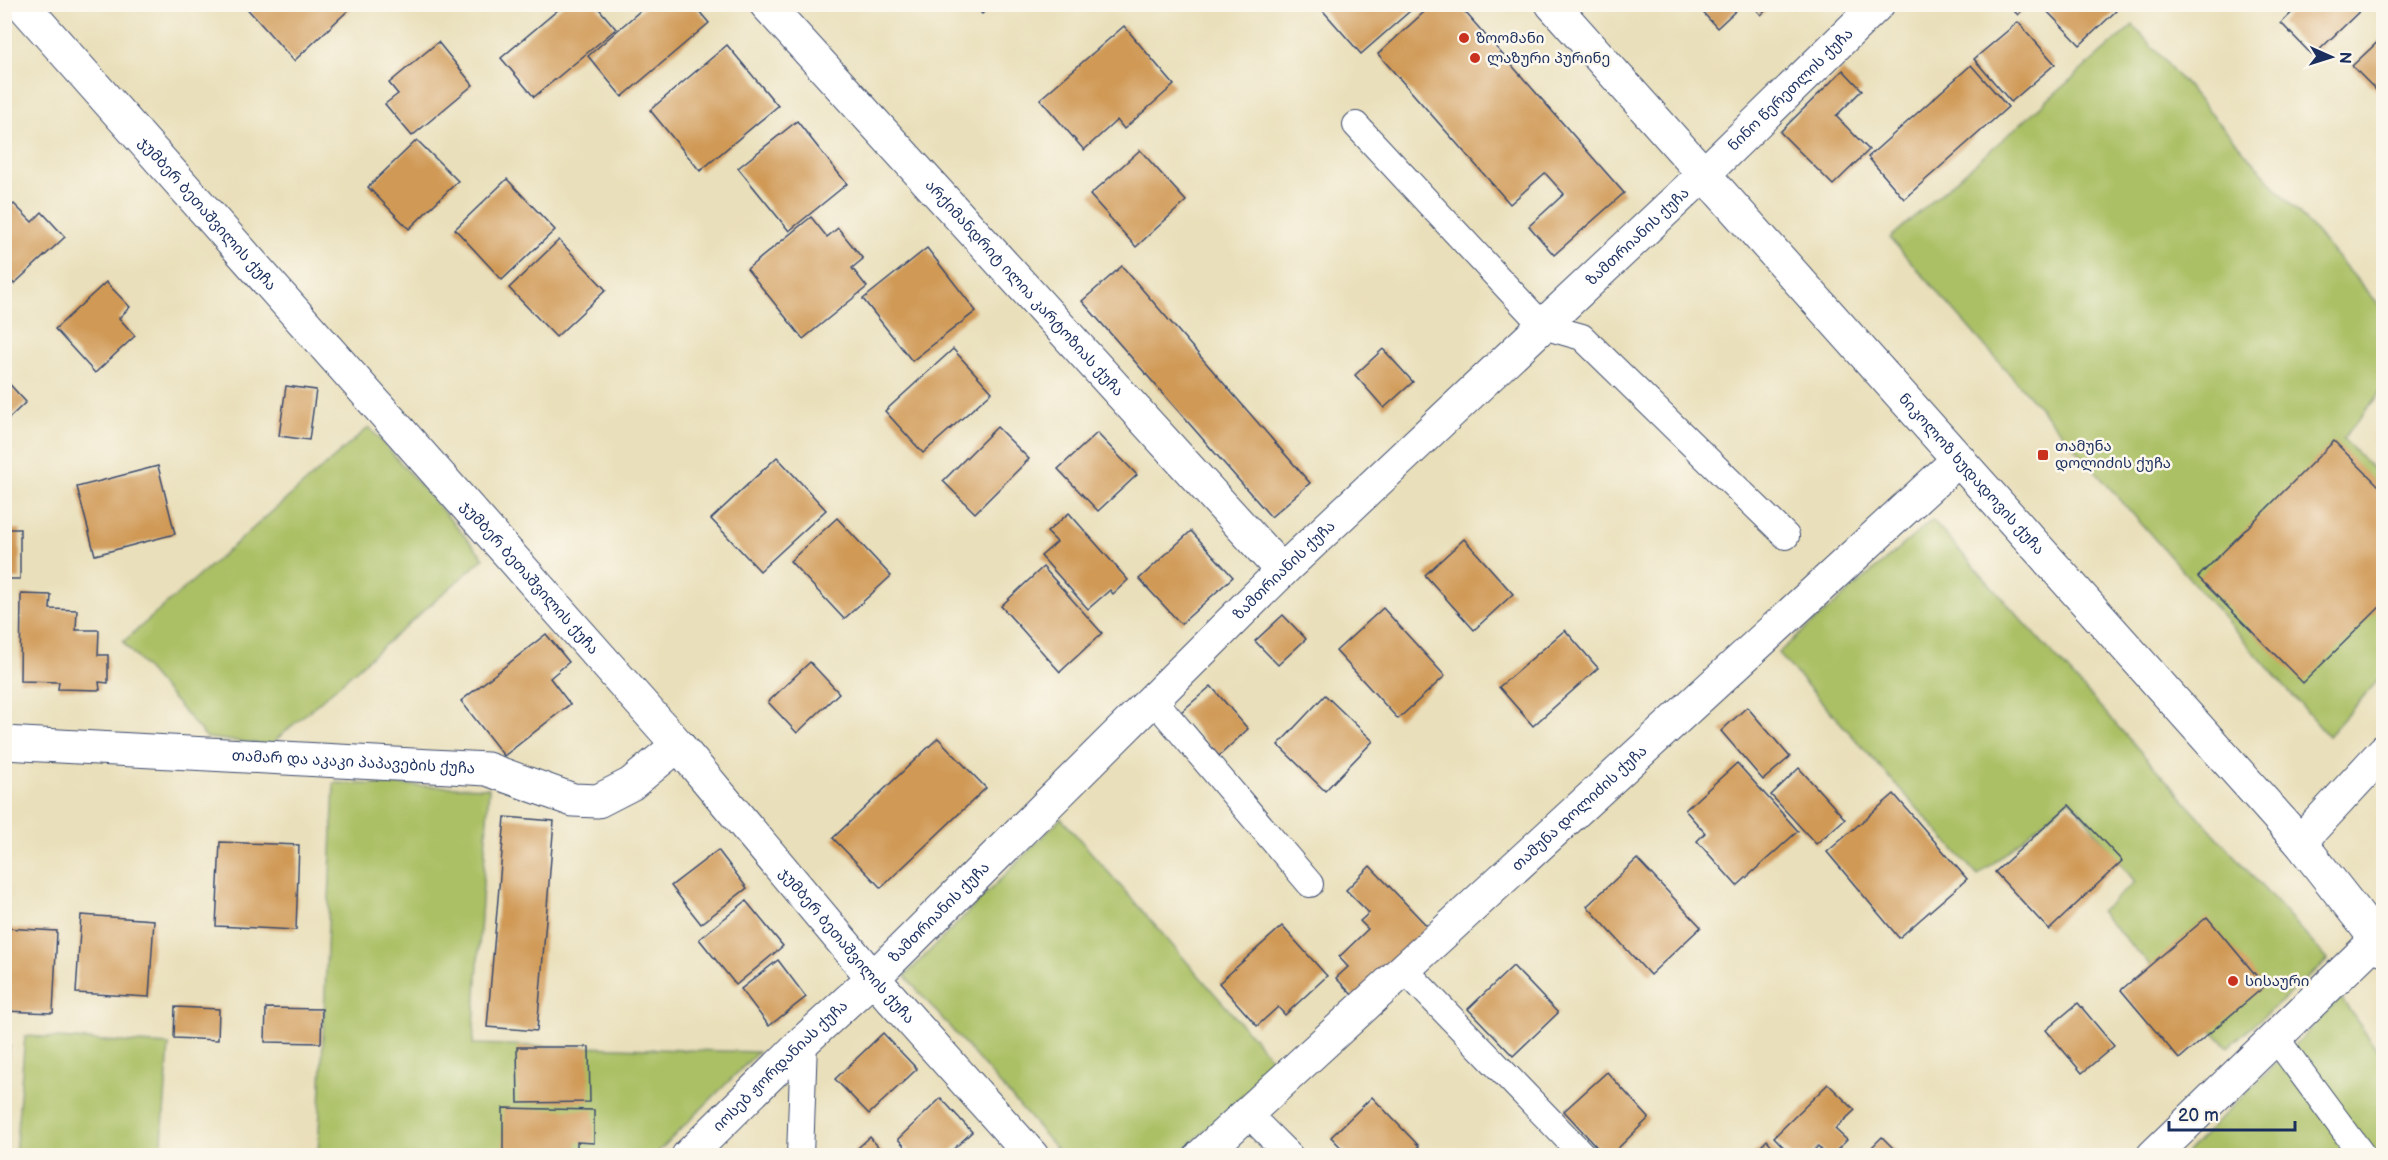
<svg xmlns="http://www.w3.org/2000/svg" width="2388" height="1160" font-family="'Balsamiq Sans','Noto Sans Georgian',sans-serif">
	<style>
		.green { fill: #abc065; stroke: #637862; stroke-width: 1.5 }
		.building { fill: #d09a56 }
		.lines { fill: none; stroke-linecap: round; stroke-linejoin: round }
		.lane-casing { stroke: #3a496c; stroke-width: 28 }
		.street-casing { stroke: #3a496c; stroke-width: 35 }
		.secondary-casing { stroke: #3a496c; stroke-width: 35 }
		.lane { stroke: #fff; stroke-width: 26 }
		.street { stroke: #fff; stroke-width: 33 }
		.secondary { stroke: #fff; stroke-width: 33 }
		.poi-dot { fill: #c8321e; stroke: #fbf7ec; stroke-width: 2 }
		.labels { text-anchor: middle; stroke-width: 5; stroke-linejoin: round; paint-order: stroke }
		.poi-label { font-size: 15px; fill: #1b2f5e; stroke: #fbf7ec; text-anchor: start }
		.street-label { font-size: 15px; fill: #1b2f5e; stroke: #fbf7ec }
	</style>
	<rect width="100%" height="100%" fill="#fbf7ec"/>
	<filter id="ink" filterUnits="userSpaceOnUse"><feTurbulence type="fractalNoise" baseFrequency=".0167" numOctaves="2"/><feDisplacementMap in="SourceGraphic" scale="12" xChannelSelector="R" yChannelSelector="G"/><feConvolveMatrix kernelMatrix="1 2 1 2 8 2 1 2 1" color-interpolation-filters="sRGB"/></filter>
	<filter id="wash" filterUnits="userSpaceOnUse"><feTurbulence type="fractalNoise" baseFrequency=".008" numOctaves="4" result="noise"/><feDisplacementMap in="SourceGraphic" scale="24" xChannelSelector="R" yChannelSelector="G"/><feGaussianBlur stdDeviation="1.35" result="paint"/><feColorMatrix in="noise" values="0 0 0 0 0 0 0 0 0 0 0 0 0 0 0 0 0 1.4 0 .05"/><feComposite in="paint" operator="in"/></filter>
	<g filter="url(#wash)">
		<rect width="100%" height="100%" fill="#e9dfba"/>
		<g class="green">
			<path d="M2133,25L2383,309V389L2343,439L2383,479V675L2328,736L1890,238Z"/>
			<path d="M369,427L484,558L270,745L207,738L123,642Z"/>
			<path d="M1932,520L2328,960L2228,1047L2100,912L2135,882L2070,799L1978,876L1778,653Z"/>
			<path d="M334,783L489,788L473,1044L758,1052L655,1155L318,1156Z"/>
			<path d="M1061,818L1278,1066L1178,1155H1062L905,976Z"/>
			<path d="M2341,998L2383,1058V1155L2183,1156Z"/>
			<path d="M25,1036L169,1045L161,1155H15Z"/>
		</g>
		<g id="blocks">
			<g class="building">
				<path d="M243,4H355L294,61Z"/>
				<path d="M565,4H595L616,29L534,97L501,58Z"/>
				<path d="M648,4H693L709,23L622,97L588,56Z"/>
				<path d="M973,4H993L982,14Z"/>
				<path d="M1317,4H1418L1361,54Z"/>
				<path d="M1433,4H1458L1624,193L1554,255L1529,226L1564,194L1545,173L1510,204L1378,54Z"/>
				<path d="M1701,4H1743L1717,28L1698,7Z"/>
				<path d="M1752,4H1773L1761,15Z"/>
				<path d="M2007,4H2028L2018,15Z"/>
				<path d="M2046,4H2110L2116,11L2080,45L2043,7Z"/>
				<path d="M2301,4H2367L2313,56L2281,23Z"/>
				<path d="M2018,22L2055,64L2011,102L1974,59Z"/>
				<path d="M1124,26L1174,85L1124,129L1117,120L1084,150L1040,99Z"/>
				<path d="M2384,36V98L2352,66Z"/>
				<path d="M438,42L473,85L412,136L385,104L398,94L389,83Z"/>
				<path d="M727,45L778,106L700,171L650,110Z"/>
				<path d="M1971,65L2008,107L1904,199L1868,157Z"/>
				<path d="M1843,70L1862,90L1836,116L1869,150L1833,185L1780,132Z"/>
				<path d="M797,121L847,184L789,231L738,168Z"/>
				<path d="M417,140L458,181L409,229L368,187Z"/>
				<path d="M1140,150L1186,201L1136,247L1090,195Z"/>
				<path d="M507,179L555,230L502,280L455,229Z"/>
				<path d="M14,204L32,222L42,212L65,237L14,284L4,273V213Z"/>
				<path d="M811,217L827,237L838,228L863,259L852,268L867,287L803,339L747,269Z"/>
				<path d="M559,240L606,290L556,337L509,288Z"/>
				<path d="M927,248L976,311L912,361L863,299Z"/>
				<path d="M1122,266L1310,483L1271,517L1082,301Z"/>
				<path d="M106,282L130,307L119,318L135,336L95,373L55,329Z"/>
				<path d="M953,349L992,392L923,453L885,411Z"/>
				<path d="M1383,349L1413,382L1384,408L1355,375Z"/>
				<path d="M4,378L26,402L4,423Z"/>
				<path d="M286,386L316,390L309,440L279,436Z"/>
				<path d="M997,427L1029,459L975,513L943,481Z"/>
				<path d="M1097,433L1137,475L1098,511L1058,469Z"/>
				<path d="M2334,441L2384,491V603L2303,683L2198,577Z"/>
				<path d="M777,457L826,510L760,571L711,519Z"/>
				<path d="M158,466L175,534L95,555L77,487Z"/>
				<path d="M1069,513L1128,580L1113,594L1110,590L1088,609L1041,556L1057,542L1047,532Z"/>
				<path d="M837,518L891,576L844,619L790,561Z"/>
				<rect x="4" y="529" width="16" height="50"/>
				<path d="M1191,531L1233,577L1181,624L1139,579Z"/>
				<path d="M1464,539L1513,594L1474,630L1425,575Z"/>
				<path d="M1043,567L1102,633L1060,672L1001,606Z"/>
				<path d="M21,594L51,595L50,609L77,610L76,630H99L98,655H108V683L99,682L100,690L58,689L59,682L20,681Z"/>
				<path d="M1383,608L1445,676L1398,719L1336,651Z"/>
				<path d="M1283,615L1306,639L1278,665L1255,641Z"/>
				<path d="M1565,630L1598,668L1533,726L1499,687Z"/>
				<path d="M546,634L569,662L550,678L570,704L504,756L461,701Z"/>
				<path d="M810,662L839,693L797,733L768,702Z"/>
				<path d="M1211,686L1248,729L1219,756L1181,712Z"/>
				<path d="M1325,695L1373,741L1325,791L1278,745Z"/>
				<path d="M1747,707L1790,757L1763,780L1721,731Z"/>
				<path d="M938,738L986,788L881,888L833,838Z"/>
				<path d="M1737,763L1798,831L1737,886L1697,841L1705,833L1685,810Z"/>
				<path d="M1799,768L1845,819L1816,844L1771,795Z"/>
				<path d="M1894,794L1967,879L1899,938L1827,852Z"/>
				<path d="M2069,805L2122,861L2049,930L1995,872Z"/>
				<path d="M505,817L554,821L537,1031L487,1027Z"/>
				<path d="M220,842L299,845L296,930L216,926Z"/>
				<path d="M718,850L747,888L701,924L671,886Z"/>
				<path d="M1637,859L1701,927L1650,975L1587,906Z"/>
				<path d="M1370,866L1429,928L1356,999L1336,978L1348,967L1339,957L1368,929L1360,921L1369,913L1346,890Z"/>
				<path d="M746,901L783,946L736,985L699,939Z"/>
				<path d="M81,915L154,920L149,997L76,993Z"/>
				<path d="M2207,917L2265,986L2179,1059L2121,990Z"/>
				<path d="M1282,926L1327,976L1285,1015L1278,1007L1257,1026L1219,983Z"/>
				<path d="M4,928L57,931L53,1013L4,1011Z"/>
				<path d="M778,960L806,997L769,1026L741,989Z"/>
				<path d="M1513,966L1558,1013L1513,1056L1468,1009Z"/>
				<path d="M2078,1003L2114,1046L2082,1073L2046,1030Z"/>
				<path d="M175,1007L219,1009L218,1040L174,1038Z"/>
				<path d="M266,1008L322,1009L321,1043L265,1042Z"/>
				<path d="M4,1031H10L9,1062H4Z"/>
				<path d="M883,1033L917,1069L869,1114L835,1079Z"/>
				<path d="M517,1047H589L590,1102L518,1103Z"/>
				<path d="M1607,1072L1649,1118L1610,1156H1605L1564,1111Z"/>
				<path d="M1828,1084L1855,1110L1835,1129L1847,1140L1831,1156H1827L1818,1146L1809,1156H1792L1774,1137Z"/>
				<path d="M1372,1097L1419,1146L1410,1156H1349L1331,1137Z"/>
				<path d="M941,1098L972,1132L946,1156H913L898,1139Z"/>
				<path d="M503,1108L594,1110V1143L577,1142V1156H503Z"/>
				<path d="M870,1137L886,1156H849Z"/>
				<path d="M1882,1137L1901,1156H1863Z"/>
				<path d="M1767,1140L1781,1156H1751Z"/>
			</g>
		</g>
	</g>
	<g filter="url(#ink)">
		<use href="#blocks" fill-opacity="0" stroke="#3a496c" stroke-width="1.5"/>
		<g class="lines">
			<defs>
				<g id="lane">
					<path d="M1356,125L1543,326L1582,337L1786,536"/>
					<path d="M1153,699L1310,884"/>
					<path d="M1404,969L1584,1156"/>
					<path d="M2275,1037L2363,1156"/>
					<path d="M1247,1113L1290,1156"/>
					<path d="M800,1156L804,1041"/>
				</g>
				<g id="street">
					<path id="s1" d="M22,4L678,745L873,978L1032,1156"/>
					<path id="s2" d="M766,4L1282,571"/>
					<path id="s3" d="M4,743L487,769L573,800L598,801L631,784L678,745"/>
					<path d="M2300,842L2384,751"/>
					<path id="s4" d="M688,1156L804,1041L873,978L1282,571L1705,173L1878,4"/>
					<path id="s5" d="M1201,1156L1959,459"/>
				</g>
				<g id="secondary">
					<path id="s6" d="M1552,4L2300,842L2384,949"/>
					<path d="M2153,1156L2376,940"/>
				</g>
			</defs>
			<use href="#lane" class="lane-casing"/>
			<use href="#street" class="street-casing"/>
			<use href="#secondary" class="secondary-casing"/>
			<use href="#lane" class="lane"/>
			<use href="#street" class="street"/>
			<use href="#secondary" class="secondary"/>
		</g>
	</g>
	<g class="poi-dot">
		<circle cx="1464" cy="38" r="6"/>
		<circle cx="1475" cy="58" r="6"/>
		<rect x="2037" y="449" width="12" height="12" rx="3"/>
		<circle cx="2233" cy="981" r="6"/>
	</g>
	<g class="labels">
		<g class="poi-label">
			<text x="1476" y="43">ზოომანი</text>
			<text x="1487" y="63">ლაზური პურინე</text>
			<text x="2055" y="451">თამუნა<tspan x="2055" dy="17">დოლიძის ქუჩა</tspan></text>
			<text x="2245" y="986">სისაური</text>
		</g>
		<g class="street-label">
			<text dy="5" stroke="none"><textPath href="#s4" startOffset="1534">ნინო წერეთლის ქუჩა</textPath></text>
			<text dy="5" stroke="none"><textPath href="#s1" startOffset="280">ჯუმბერ ბეთაშვილის ქუჩა</textPath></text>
			<text dy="5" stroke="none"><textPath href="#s4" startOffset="1322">ზამთრიანის ქუჩა</textPath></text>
			<text dy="5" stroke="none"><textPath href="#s2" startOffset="384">არქიმანდრიტ ილია კარტოზიას ქუჩა</textPath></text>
			<text dy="5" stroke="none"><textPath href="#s6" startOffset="630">ნიკოლოზ ხუდადოვის ქუჩა</textPath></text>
			<text dy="5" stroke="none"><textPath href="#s4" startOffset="836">ზამთრიანის ქუჩა</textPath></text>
			<text dy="5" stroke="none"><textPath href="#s1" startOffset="766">ჯუმბერ ბეთაშვილის ქუჩა</textPath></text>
			<text dy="5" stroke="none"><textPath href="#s3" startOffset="350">თამარ და აკაკი პაპავების ქუჩა</textPath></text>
			<text dy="5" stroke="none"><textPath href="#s5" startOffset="514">თამუნა დოლიძის ქუჩა</textPath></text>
			<text dy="5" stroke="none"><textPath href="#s4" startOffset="350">ზამთრიანის ქუჩა</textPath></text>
			<text dy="5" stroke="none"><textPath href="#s1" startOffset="1252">ჯუმბერ ბეთაშვილის ქუჩა</textPath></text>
			<text dy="5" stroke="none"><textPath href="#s4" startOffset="129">იოსებ ჟორდანიას ქუჩა</textPath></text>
		</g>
	</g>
	<rect width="2388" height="1160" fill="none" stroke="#fbf7ec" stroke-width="24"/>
	<g transform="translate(2331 57) rotate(93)" stroke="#fbf7ec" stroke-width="4.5" paint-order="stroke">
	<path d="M0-4.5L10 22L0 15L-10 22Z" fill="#1b2f5e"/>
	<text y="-9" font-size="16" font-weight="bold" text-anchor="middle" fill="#1b2f5e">N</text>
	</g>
	<path d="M2169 1121v9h126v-9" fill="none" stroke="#1b2f5e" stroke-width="3"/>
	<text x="2178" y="1121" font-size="18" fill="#1b2f5e" stroke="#fbf7ec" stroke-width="4.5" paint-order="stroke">20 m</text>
</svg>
